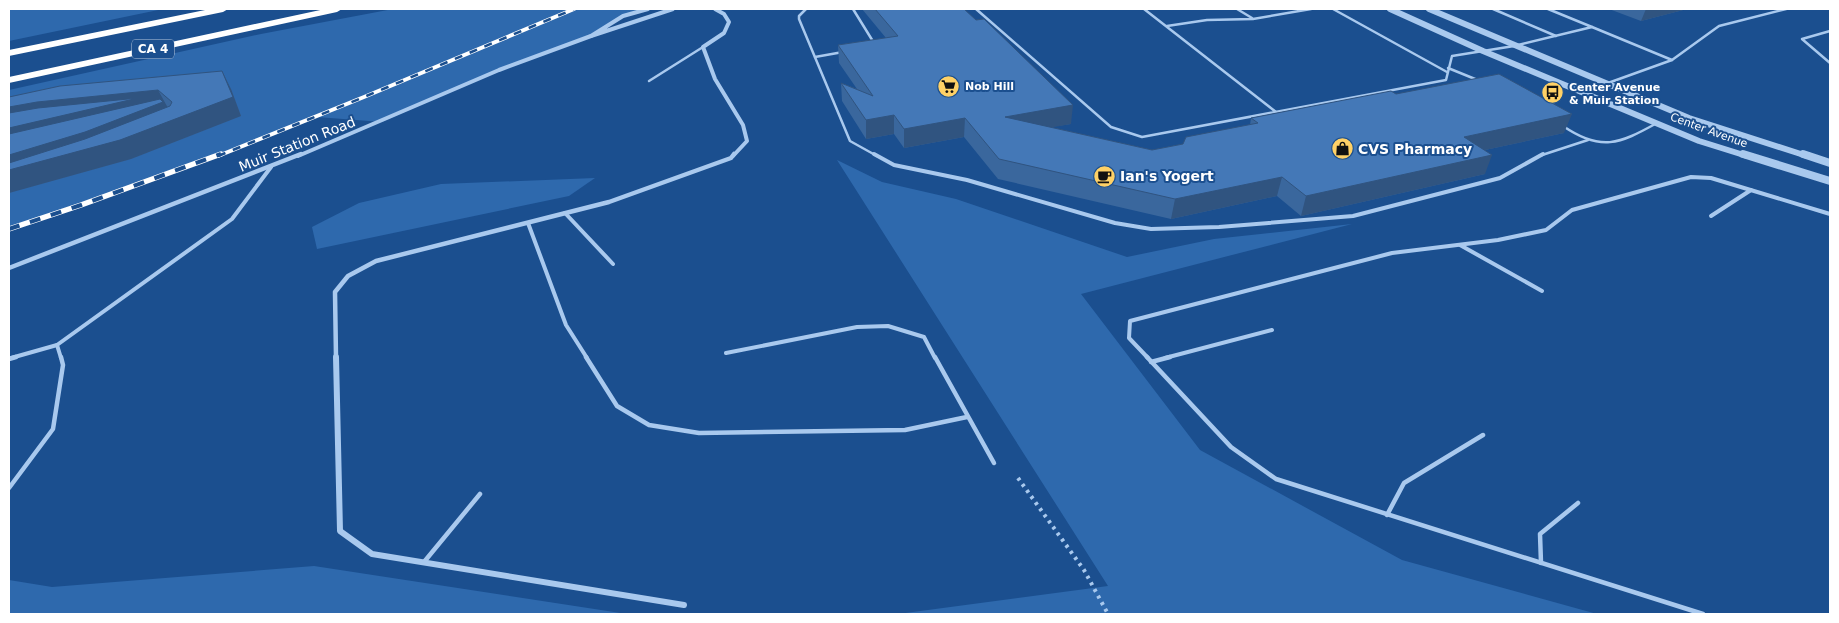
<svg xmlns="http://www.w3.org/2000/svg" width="1839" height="623" font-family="'DejaVu Sans',sans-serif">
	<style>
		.green { fill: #2e69ad }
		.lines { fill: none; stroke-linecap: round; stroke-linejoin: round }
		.path { stroke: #a9c9ee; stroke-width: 4; stroke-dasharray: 3 4.5; stroke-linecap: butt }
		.service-far2 { stroke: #a9c9ee; stroke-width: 2.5 }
		.service-far1 { stroke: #a9c9ee; stroke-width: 4 }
		.service { stroke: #a9c9ee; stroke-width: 4.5 }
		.minor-far2 { stroke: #a9c9ee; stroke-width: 4 }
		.minor-far1 { stroke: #a9c9ee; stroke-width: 4.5 }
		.minor { stroke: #a9c9ee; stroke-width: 6 }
		.tertiary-far1 { stroke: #a9c9ee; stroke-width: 6 }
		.tertiary { stroke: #a9c9ee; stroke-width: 8 }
		.motorway { fill: #fff; fill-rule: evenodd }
		.rail-far1-casing { stroke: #fff; stroke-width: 4 }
		.rail-casing { stroke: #fff; stroke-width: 5.5 }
		.rail-far1 { stroke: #1b4f8f; stroke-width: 2.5; stroke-dasharray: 8; stroke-linecap: butt }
		.rail { stroke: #1b4f8f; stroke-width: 4; stroke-dasharray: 11; stroke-linecap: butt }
		.wall { fill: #3a679d }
		.shaded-wall { fill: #305480 }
		.building { fill: #4478b7; stroke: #305480 }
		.labels { text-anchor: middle; stroke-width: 4; stroke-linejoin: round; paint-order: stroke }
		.far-poi-label { font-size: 11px; font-weight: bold; fill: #fff; stroke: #1b4f8f; text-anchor: start }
		.far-street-label { font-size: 11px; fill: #fff; stroke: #1b4f8f }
		.shield { fill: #1b4f8f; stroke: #bbcadd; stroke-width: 1 }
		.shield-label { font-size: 12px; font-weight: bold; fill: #fff }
		.street-label { font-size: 14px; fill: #fff; stroke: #1b4f8f }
		.poi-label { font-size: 14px; font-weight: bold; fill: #fff; stroke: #1b4f8f; text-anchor: start }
	</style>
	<rect width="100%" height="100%" fill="#1b4f8f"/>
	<g class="green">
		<path d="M9,9H163L9,41Z"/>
		<path d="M393,9H648L623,16L591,36L499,70L382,122L317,117L141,185L9,229V90L261,34Z"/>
		<path d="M837,160L882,182L956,199L1127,257L1214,239L1352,224L1081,294L1200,450L1402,560L1597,614H898L1108,586Z"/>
		<path d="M595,178L569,196L317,249L312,227L359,203L441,184Z"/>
		<path d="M314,566L627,614H9V580L52,587Z"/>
	</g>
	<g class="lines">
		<path class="path" d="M1018,478L1084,570L1108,614"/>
		<g class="service-far2">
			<path d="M806,9L799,16V19L850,141L877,156"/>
			<path d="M853,9L874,43"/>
			<path d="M976,9L1111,127L1142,137L1446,80L1452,56L1514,46L1592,27L1548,9"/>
			<path d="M1144,9L1276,112"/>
			<path d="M1237,9L1252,18"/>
			<path d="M1333,9L1447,72"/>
			<path d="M1493,9L1556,36"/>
			<path d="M1167,26L1207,20L1253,19L1311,9"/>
			<path d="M1592,27L1672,60L1608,83"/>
			<path d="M1830,31L1802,39L1830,63"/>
			<path d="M815,57L843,52"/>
			<path d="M1672,60L1719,26L1786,9"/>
			<path d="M1448,68L1480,81"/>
			<path d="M649,81L703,47"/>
			<path d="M1563,126C1601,152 1619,144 1657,123"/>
			<path d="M1539,156L1588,140"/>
		</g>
		<g class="service-far1">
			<path d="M874,154L894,165L967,180L1115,223L1151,229L1219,227L1353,216L1500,178L1543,154"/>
			<path d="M565,213L613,264"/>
			<path d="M1711,216L1751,190"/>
			<path d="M528,223L566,325L587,358"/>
			<path d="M1460,245L1542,291"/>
			<path d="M57,345L61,358"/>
			<path d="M726,353L857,327L888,326L924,337L935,358"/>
			<path d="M11,358L57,345L232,219L271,167"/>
			<path d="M1148,358L1129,338L1130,321L1392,253L1498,240L1546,230L1572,210L1691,177L1711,178L1830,214"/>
			<path d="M1165,358L1272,330"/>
		</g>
		<g class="service">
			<path d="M586,357L617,406L649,425L699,433L905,430L967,417"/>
			<path d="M935,357L994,463"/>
			<path d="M1147,357L1231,447L1276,479L1703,614"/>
			<path d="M9,359L16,357"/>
			<path d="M1151,362L1170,357"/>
			<path d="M9,488L53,429L63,365L61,357"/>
			<path d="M1387,515L1404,483L1483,435"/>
			<path d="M424,562L480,494"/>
			<path d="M1541,563L1540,534L1578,503"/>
		</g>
		<g class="minor-far2">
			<path d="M648,9L623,16L591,36L673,9"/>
			<path d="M715,9L724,14L729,22L724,33L703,47L715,79L743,125L747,141L733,156"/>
			<path d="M298,156L499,70L591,36"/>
		</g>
		<g class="minor-far1">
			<path d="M9,268L301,154"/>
			<path d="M336,358L335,292L348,276L376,261L609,202L731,158L734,154"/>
		</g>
		<path class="minor" d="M336,357L340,531L372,554L684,605"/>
		<g class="tertiary-far1">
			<path d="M1390,9L1483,51L1699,141L1747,156"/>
			<path d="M1429,9L1689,118L1807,156"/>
		</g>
		<g class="tertiary">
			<path d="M1743,154L1830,181"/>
			<path d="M1803,154L1830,163"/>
		</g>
		<g class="motorway">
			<path d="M210,9H228L223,12L9,56V50Z"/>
			<path d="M325,9H342L337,12L9,83V77Z"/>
		</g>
		<defs>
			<path id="rail-far1" d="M218,156L364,97L574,9"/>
			<path id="rail" d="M9,229L81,205L221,154"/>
		</defs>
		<use href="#rail-far1" class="rail-far1-casing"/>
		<use href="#rail" class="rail-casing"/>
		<use href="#rail-far1" class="rail-far1"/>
		<use href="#rail" class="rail"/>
	</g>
	<g class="wall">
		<path d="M862,9H964L1071,124L1050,127L1152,150L1183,144L1250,125L1251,118L1396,94L1564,133L1485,150V174L1301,216L1277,196L1171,219L998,179L964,137L904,148L894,134L866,139L842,101L841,83L857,89L839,63L838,45L886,38Z"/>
		<path d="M1609,9H1687L1641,21Z"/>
		<path d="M60,86L231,89L241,116L131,159L9,193V97Z"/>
	</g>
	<g class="shaded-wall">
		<path d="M1646,9H1687L1641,21Z"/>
		<path d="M222,71L231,89L241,116L131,159L9,193V107L37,102L158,90L168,108Z"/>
		<path d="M1073,105L1071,124L1004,136L1005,117Z"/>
		<path d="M1572,114L1564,133L1457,156L1464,137Z"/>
		<path d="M894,115V134L866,139V120Z"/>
		<path d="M965,118L964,137L904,148V129Z"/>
		<path d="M1492,155L1485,174L1301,216L1306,196Z"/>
		<path d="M1282,177L1277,196L1171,219L1175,199Z"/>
	</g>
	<g class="building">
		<path d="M875,9H964L976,20L984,19L1073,105L1005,117L1152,150L1183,144L1186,137L1258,123L1251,118L1391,91L1396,94L1499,74L1572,114L1464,137L1492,155L1306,196L1282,177L1175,199L999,159L965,118L904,129L894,115L866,120L841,83L873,96L838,45L898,36Z"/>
		<path d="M222,71L233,97L120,140L9,170V163L85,139L170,106L172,102L158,90L37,102L9,107V97L60,86Z"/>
		<path d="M138,98L9,128V113L38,108Z"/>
		<path d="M160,99L163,102L85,132L9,155V134Z"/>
	</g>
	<defs>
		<symbol id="supermarket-disc" viewBox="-11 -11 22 22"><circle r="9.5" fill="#ffd166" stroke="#1b4f8f"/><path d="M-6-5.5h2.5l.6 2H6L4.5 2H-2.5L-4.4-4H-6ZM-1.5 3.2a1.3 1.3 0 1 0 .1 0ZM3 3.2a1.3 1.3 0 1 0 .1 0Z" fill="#111"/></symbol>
		<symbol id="bus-disc" viewBox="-11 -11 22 22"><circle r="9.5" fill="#ffd166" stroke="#1b4f8f"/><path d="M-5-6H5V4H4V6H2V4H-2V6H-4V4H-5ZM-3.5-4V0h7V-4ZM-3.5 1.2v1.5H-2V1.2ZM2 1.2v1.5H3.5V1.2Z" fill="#111"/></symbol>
		<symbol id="shop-disc" viewBox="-11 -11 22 22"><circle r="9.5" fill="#ffd166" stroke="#1b4f8f"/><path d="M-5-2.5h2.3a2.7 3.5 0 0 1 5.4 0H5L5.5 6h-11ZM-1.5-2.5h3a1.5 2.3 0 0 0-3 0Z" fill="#111"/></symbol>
		<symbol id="cafe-disc" viewBox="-11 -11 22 22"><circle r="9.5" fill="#ffd166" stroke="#1b4f8f"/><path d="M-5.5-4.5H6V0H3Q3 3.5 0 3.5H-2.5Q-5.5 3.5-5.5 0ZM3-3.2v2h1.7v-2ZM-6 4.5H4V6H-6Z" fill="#111"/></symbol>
	</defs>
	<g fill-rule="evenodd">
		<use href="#supermarket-disc" x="936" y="74" width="25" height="25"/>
		<use href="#bus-disc" x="1540" y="80" width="25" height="25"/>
		<use href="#shop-disc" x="1330" y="136" width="25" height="25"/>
		<use href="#cafe-disc" x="1092" y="164" width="25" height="25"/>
	</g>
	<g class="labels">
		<g class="far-poi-label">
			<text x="965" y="90">Nob Hill</text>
			<text x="1569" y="91">Center Avenue<tspan x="1569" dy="13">&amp; Muir Station</tspan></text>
		</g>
		<g class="far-street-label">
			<text transform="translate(1709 130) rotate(20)" y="4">Center Avenue</text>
		</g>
		<rect class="shield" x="132" y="39.5" width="42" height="19" rx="4"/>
		<g class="shield-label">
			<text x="153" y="53">CA 4</text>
		</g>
		<g class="street-label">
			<text transform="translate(297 144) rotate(-22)" y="5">Muir Station Road</text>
		</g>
		<g class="poi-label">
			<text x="1358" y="154">CVS Pharmacy</text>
			<text x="1120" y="181">Ian's Yogert</text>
		</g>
	</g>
	<rect width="1839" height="623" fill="none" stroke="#ffffff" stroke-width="20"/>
</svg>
